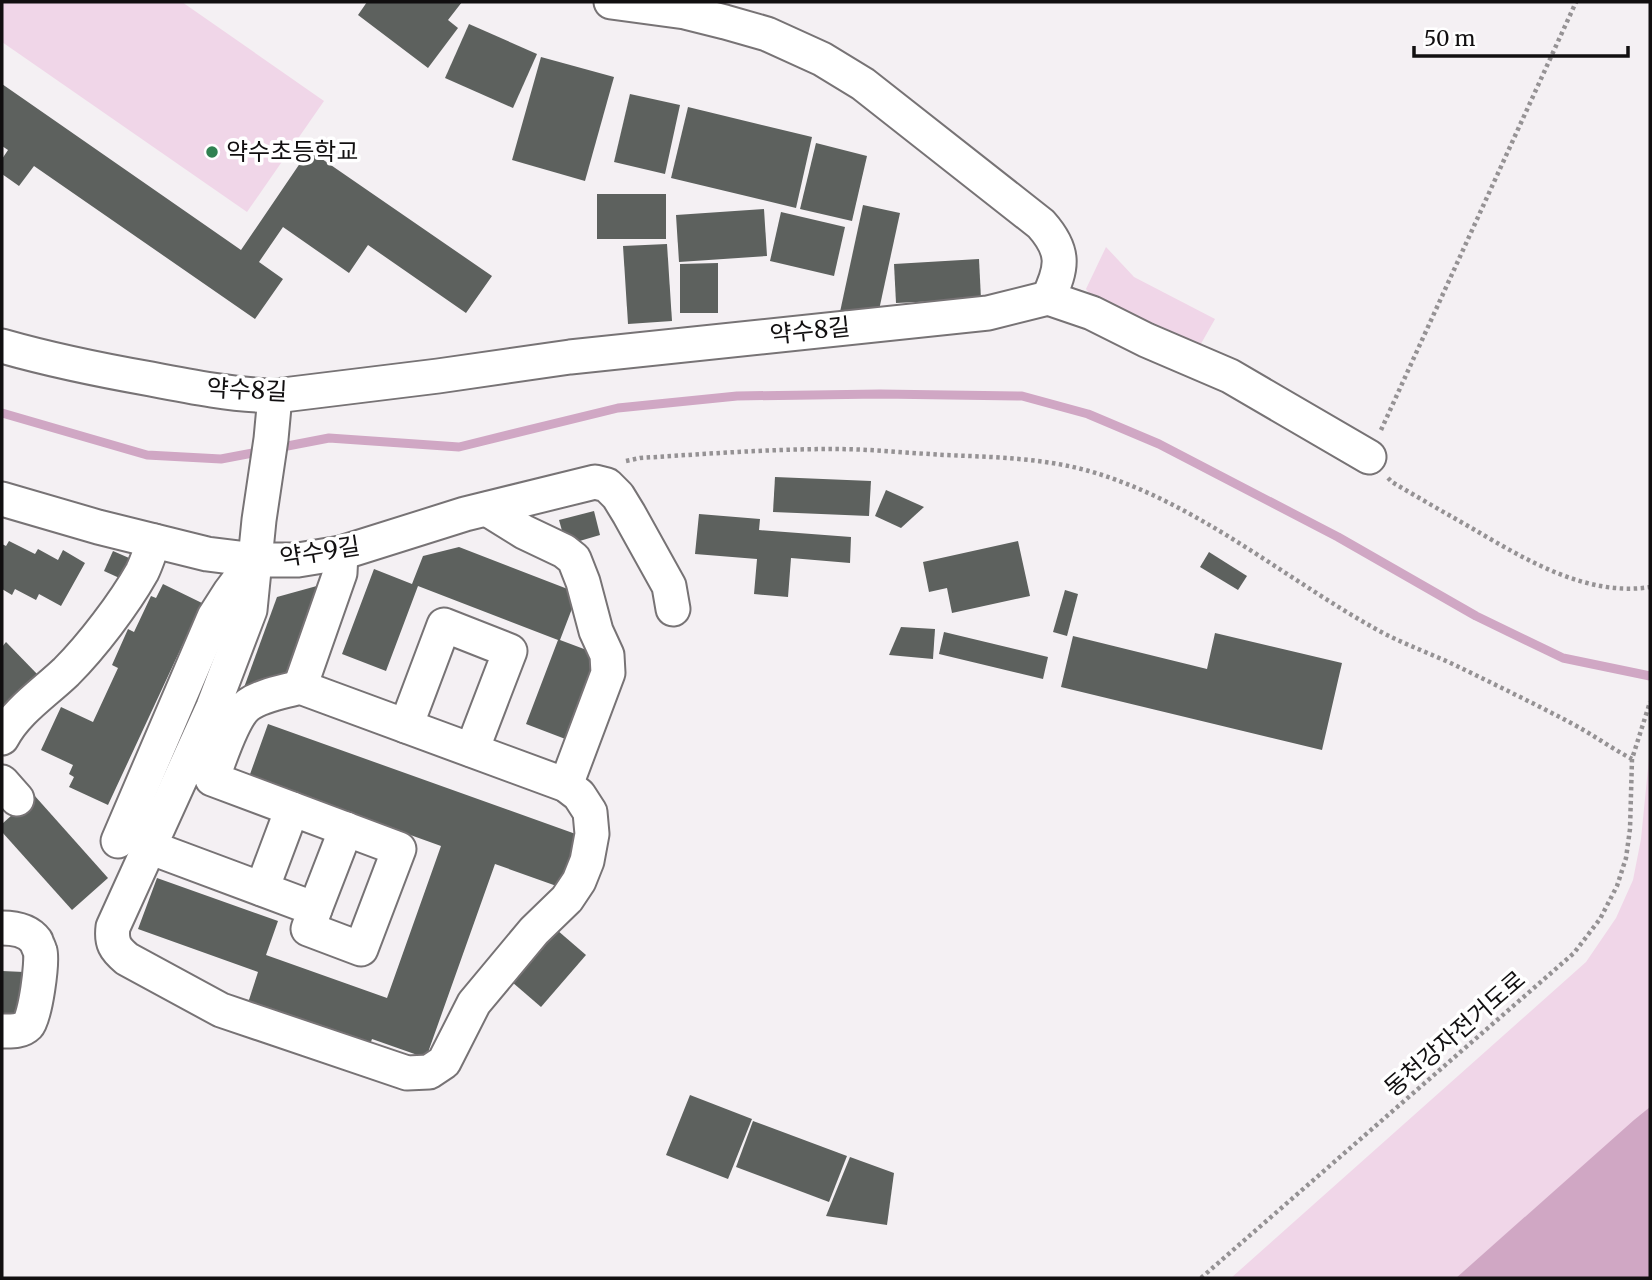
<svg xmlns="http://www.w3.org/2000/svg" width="1652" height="1280" font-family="Merriweather,'Noto Sans KR',serif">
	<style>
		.green { fill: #f0d6e8 }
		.water { fill: #d0a7c4 }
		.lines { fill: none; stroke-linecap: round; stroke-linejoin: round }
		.stream { stroke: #d0a7c4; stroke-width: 9 }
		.building { fill: #5d615e }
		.minor-casing { stroke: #777375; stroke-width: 37 }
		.path { stroke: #959294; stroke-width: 4.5; stroke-dasharray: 3.5 3.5; stroke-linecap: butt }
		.minor { stroke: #fff; stroke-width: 33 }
		.poi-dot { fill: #308151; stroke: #fff; stroke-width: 2.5 }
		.labels { text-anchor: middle; stroke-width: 7; stroke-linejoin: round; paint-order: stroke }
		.poi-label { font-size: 24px; fill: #110f10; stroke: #fff; text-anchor: start }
		.street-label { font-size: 24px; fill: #110f10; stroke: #fff }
	</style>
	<rect width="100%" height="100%" fill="#f4f0f3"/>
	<g class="green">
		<path d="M2,2H182L324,101L247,212L2,42Z"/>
		<path d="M1106,247L1134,277L1215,319L1198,349L1099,307L1086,289Z"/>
		<path d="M1650,748V1107L1456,1278H1231L1586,962L1616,918L1633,880L1641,839Z"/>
	</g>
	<path class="water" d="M1650,1107V1278H1456L1634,1120Z"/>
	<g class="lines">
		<g class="stream">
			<path d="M2,413L147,455L221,459L263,451"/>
			<path d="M277,448L329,438L459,447L618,408L737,396L880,394L1022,396L1088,414L1159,444L1338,537L1476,616L1563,658L1650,676"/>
		</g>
	</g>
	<g class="building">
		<path d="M367,2H462L448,20L458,28L428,68L358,15Z"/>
		<path d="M469,24L537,54L513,108L445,78Z"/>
		<path d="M541,57L614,77L585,181L512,160Z"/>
		<path d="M2,84L241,250L309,150L492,276L466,313L368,245L349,273L283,227L259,262L283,279L255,319L34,166L19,186L2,174V159L8,150L2,146Z"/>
		<path d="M630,94L680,105L665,174L614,162Z"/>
		<path d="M688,107L812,137L796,208L671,178Z"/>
		<path d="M816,143L867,156L852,221L800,209Z"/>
		<rect x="597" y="194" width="69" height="45"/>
		<path d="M863,205L900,213L879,310L840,312Z"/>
		<path d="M764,209L767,256L679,262L676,215Z"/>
		<path d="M781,212L845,227L834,276L770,261Z"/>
		<path d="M667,244L672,321L628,324L623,246Z"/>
		<path d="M979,259L981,299L896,303L894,264Z"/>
		<path d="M718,263V313H680V264Z"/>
		<path d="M775,477L871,481L869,516L773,512Z"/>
		<path d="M886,490L924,507L901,528L875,516Z"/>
		<path d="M594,511L600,535L566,545L559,520Z"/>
		<path d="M699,514L760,519L759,530L851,537L850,563L791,558L788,597L754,594L757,559L695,554Z"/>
		<path d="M9,541L35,554L38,549L58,560L63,550L85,563L61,606L39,594L36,600L15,589L12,595L2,589V544L6,546Z"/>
		<path d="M1018,541L1030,596L952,613L947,588L929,592L923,562Z"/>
		<path d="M459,547L578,593L560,640L600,655L568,740L526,724L558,640L418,586L386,671L342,654L374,569L412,584L423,556Z"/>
		<path d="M113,551L136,561L126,581L104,571Z"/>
		<path d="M1209,552L1247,576L1238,590L1200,567Z"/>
		<path d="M163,584L202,603L108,805L69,787L74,777L69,774L73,765L41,750L61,707L93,722L118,668L112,665L128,629L134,632L151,596L156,598Z"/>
		<path d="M324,584L290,678L242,693L277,597Z"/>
		<path d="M1065,590L1078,594L1067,636L1053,632Z"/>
		<path d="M901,627L935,629L933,659L889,655Z"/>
		<path d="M944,632L1048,657L1043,679L939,654Z"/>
		<path d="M1215,633L1342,663L1322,750L1061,687L1073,636L1207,669Z"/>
		<path d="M6,642L39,676L2,712V647Z"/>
		<path d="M268,724L584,837L565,889L495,864L426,1058L372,1039L368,1050L247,1006L258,972L138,929L157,878L278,921L266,955L387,998L441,846L249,777Z"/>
		<path d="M34,795L108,878L72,910L2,832V824Z"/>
		<path d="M557,930L586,955L541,1007L512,982Z"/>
		<path d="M2,971L24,972L22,1016L2,1015Z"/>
		<path d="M690,1095L752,1119L728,1179L666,1155Z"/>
		<path d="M753,1121L847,1156L829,1202L736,1167Z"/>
		<path d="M850,1157L894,1173L887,1225L826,1216Z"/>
	</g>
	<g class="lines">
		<defs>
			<g id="minor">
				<path d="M1048,298L1092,313L1146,340L1230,376L1369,457"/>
				<path d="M2,346C51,360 100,370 151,379C192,387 233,395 275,396L438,376L570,357L988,313L1048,298C1063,267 1065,251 1041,224L863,84L822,59L767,34L725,22L685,12L611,2"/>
				<path d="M2,499L98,527L207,554L254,560H298L341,553L465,514L595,482L607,485L618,496L629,514L669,586L673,609"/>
				<path d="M487,509L524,532L564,551L574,559L583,582L596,631L607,655L608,673L566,785"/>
				<path d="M300,687L340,573L341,553"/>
				<path d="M406,726L444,625L510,651L472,750"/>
				<path d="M2,738C16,711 44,693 66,672C92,646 124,604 142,572C147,562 150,551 154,541"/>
				<path d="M2,782L17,799"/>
				<path d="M118,841L214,617L230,592L254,560"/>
				<path d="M149,847L315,909L308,929L361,949L399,849L212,779C220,760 232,717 248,705C262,695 283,692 300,687L566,785L579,795L590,812L592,834L587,861L579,881L567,899L534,931L474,1003L444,1062L429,1072L407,1073L221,1010L127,959C115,949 111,943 113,927L213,707L250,610L259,520L271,439L275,396"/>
				<path d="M262,889L292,809"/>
				<path d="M315,909L346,829"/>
				<path d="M2,928C14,928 28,930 36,941C36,942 40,950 40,951C43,961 35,1018 28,1025C21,1032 11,1031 2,1031"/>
			</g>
		</defs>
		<use href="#minor" class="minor-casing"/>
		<g class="path">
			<path d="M1381,430L1576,2"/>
			<path d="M626,461L640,458C704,454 769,449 833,449C870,449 908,453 945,455C993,457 1043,458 1089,471C1194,501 1280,575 1374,628C1402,644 1433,654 1461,668C1498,686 1535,704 1571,723C1592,734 1611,748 1632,759"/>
			<path d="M1388,478L1392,482C1419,498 1447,514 1475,530C1526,560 1588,597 1650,587"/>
			<path d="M1201,1278L1574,953L1600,919L1617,886L1626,858L1630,829L1632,759L1650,702"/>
		</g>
		<use href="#minor" class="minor"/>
	</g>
	<circle class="poi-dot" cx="212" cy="152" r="7"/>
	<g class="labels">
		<g class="poi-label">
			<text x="226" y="160">약수초등학교</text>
		</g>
		<g class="street-label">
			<text transform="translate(810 331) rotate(-6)" y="8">약수8길</text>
			<text transform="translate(247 390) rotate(3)" y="8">약수8길</text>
			<text transform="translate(320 552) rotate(-9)" y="8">약수9길</text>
			<text transform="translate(1455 1034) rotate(-41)" y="8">동천강자전거도로</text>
		</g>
	</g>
	<rect width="1652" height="1280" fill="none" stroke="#110f10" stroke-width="7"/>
	<path d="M1414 46v10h214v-10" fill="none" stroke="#110f10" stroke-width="3.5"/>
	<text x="1424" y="46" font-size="21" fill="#110f10" stroke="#ffffff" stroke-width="5" paint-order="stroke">50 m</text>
</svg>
